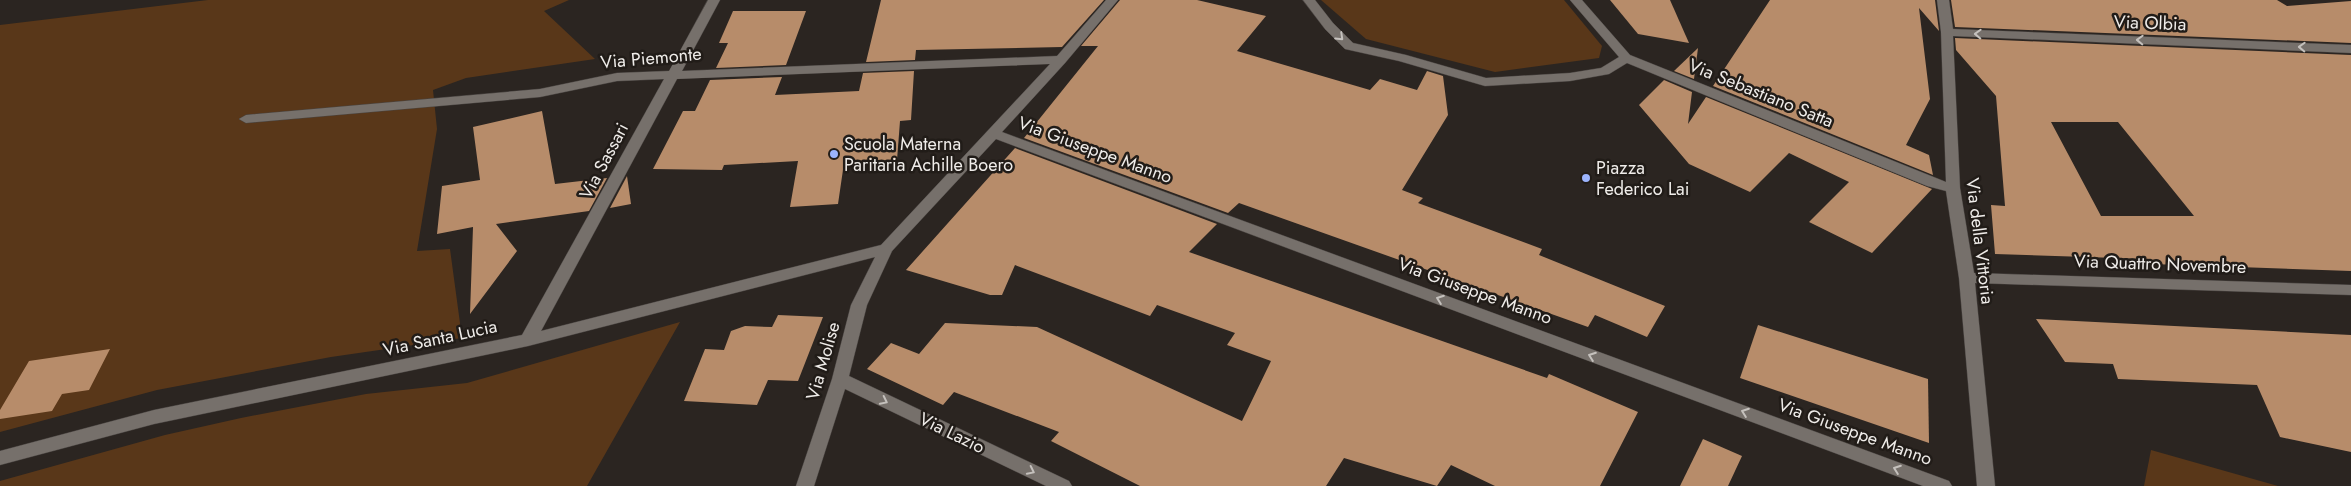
<svg xmlns="http://www.w3.org/2000/svg" width="2351" height="486" font-family="Jost,sans-serif">
	<style>
		.green { fill: #593719 }
		.building { fill: #b78c6a; fill-rule: evenodd }
		.lines { fill: none; stroke-linecap: round; stroke-linejoin: round }
		.minor-casing { stroke: #484340; stroke-width: 1 }
		.minor { fill: #76706b; fill-rule: evenodd }
		.oneway { stroke: #c5c1bd }
		.poi-dot { fill: #9cb4fd; stroke: #211c18; stroke-width: 2 }
		.labels { text-anchor: middle; stroke-width: 5; stroke-linejoin: round; paint-order: stroke }
		.street-label { font-size: 18px; fill: #efece9; stroke: #211c18 }
		.poi-label { font-size: 18px; fill: #efece9; stroke: #211c18; text-anchor: start }
	</style>
	<rect width="100%" height="100%" fill="#2b2521"/>
	<g class="green">
		<path d="M208,0H569L544,11L595,59L466,78L433,90L437,129L417,251L450,249L462,338L331,357L157,390L0,432V25Z"/>
		<path d="M1321,0H1564L1602,46L1599,58L1495,72L1366,39Z"/>
		<path d="M680,322L587,486H0V481L165,435L241,418L366,394L467,383Z"/>
		<path d="M2151,450L2278,486H2144Z"/>
	</g>
	<g class="building">
		<path d="M881,0H1104L1062,47L916,50L915,60L866,62Z"/>
		<path d="M1120,0H1197L1266,16L1237,51L1370,90L1380,79L1417,90L1427,71L1443,76L1448,115L1402,190L1423,198L1418,203L1542,249L1539,255L1665,306L1647,337L1595,315L1588,327L1239,203L1228,213L1024,138L1098,46H1081Z"/>
		<path d="M1610,0H1670L1689,43L1638,34Z"/>
		<path d="M1770,0H1935L1939,31L1919,8L1930,99L1906,145L1929,155L1933,175L1713,86Z"/>
		<path d="M1951,0H2277L2287,6L2351,1V43L1955,27Z"/>
		<path d="M733,11H806L786,65L716,68L728,43H719Z"/>
		<path d="M1955,38L2351,55V271L2152,264L2148,259L1995,254L1991,205L2005,206L1996,96L1956,50ZM2051,122H2118L2194,216H2101Z"/>
		<path d="M1698,48L1694,79L1674,71Z"/>
		<path d="M914,71L911,120L900,121L897,160L844,163L838,204L790,207L798,161L724,165L722,170L653,169L683,111H695L710,80L782,77L775,95L859,91L863,73Z"/>
		<path d="M1664,80L1692,92L1688,124L1706,97L1932,189L1872,253L1809,222L1849,182L1789,153L1750,192L1689,164L1639,105Z"/>
		<path d="M542,111L555,184L607,178L589,211L496,224L517,251L470,314L473,227L437,234L442,186L480,180L473,127Z"/>
		<path d="M1015,148L1217,224L1189,252L1547,378L1549,374L1638,412L1600,486H1495L1451,465L1437,486L1344,458L1326,486H1140L1051,441L1059,432L954,392L943,405L867,369L891,343L919,354L945,323L1037,327L1242,421L1271,361L1227,345L1235,333L1157,305L1150,316L1015,265L1002,295H990L906,270Z"/>
		<path d="M627,176L631,204L610,208Z"/>
		<path d="M778,315L823,317L798,381L768,380L757,405L684,401L705,349L724,350L731,331L745,326L772,327Z"/>
		<path d="M2036,319L2351,335V452L2280,437L2257,385L2118,379L2113,364L2065,362Z"/>
		<path d="M1758,325L1928,379L1929,443L1740,378Z"/>
		<path d="M110,349L89,390L62,394L52,411L0,419V410L29,361Z"/>
		<path d="M1703,439L1742,456L1728,486H1680Z"/>
	</g>
	<g class="lines">
		<defs>
			<g id="minor">
				<path d="M708,0H720L682,71L1057,56L1106,0H1118L1065,63L1002,132L1949,481L1952,486H1923L996,139L892,251L867,305L849,376L1069,481L1072,486H1046L845,389L814,486H796L832,379L851,305L875,257L528,346L154,424L0,465V451L154,410L522,335L664,79L617,81L540,97L246,123L239,119L246,115L540,89L617,73L669,71ZM1050,64L881,245L541,331L677,79Z"/>
				<path d="M1303,0H1315L1333,23L1353,43L1406,55L1486,78L1570,73L1601,68L1619,57L1570,0H1582L1630,55L1946,182L1941,32L1937,0H1949L1953,29L2351,45V53L1953,36L1960,188L1974,273L2351,285V295L1975,283L1995,486H1977L1959,278L1946,191L1927,186L1627,63L1609,74L1570,81L1485,86L1399,61L1345,49L1325,29Z"/>
			</g>
		</defs>
		<use href="#minor" class="minor-casing"/>
		<use href="#minor" class="minor"/>
	</g>
	<defs><path id="oneway-chevron" d="M-2-3.5L2.5 0L-2 3.5" fill="none" stroke-width="1.6" stroke-linecap="round" stroke-linejoin="round" transform="scale(1.25)"/></defs>
	<g class="oneway">
		<use href="#oneway-chevron" transform="translate(1978 34) rotate(-178)"/>
		<use href="#oneway-chevron" transform="translate(1340 37) rotate(44)"/>
		<use href="#oneway-chevron" transform="translate(2140 40) rotate(-178)"/>
		<use href="#oneway-chevron" transform="translate(2302 47) rotate(-178)"/>
		<use href="#oneway-chevron" transform="translate(1440 299) rotate(-160)"/>
		<use href="#oneway-chevron" transform="translate(1592 356) rotate(-160)"/>
		<use href="#oneway-chevron" transform="translate(884 401) rotate(26)"/>
		<use href="#oneway-chevron" transform="translate(1745 412) rotate(-160)"/>
		<use href="#oneway-chevron" transform="translate(1897 469) rotate(-160)"/>
		<use href="#oneway-chevron" transform="translate(1031 471) rotate(26)"/>
	</g>
	<g class="poi-dot">
		<circle cx="834" cy="154" r="5"/>
		<circle cx="1586" cy="178" r="5"/>
	</g>
	<g class="labels">
		<g class="street-label">
			<text transform="translate(2150 23) rotate(2)" y="6">Via Olbia</text>
			<text transform="translate(651 58) rotate(-5)" y="6">Via Piemonte</text>
			<text transform="translate(1761 93) rotate(22)" y="6">Via Sebastiano Satta</text>
			<text transform="translate(1095 150) rotate(20)" y="6">Via Giuseppe Manno</text>
			<text transform="translate(604 161) rotate(-62)" y="6">Via Sassari</text>
			<text transform="translate(1980 241) rotate(83)" y="6">Via della Vittoria</text>
			<text transform="translate(2160 264) rotate(2)" y="6">Via Quattro Novembre</text>
			<text transform="translate(1475 291) rotate(20)" y="6">Via Giuseppe Manno</text>
			<text transform="translate(440 338) rotate(-12)" y="6">Via Santa Lucia</text>
			<text transform="translate(823 361) rotate(-74)" y="6">Via Molise</text>
			<text transform="translate(1855 432) rotate(20)" y="6">Via Giuseppe Manno</text>
			<text transform="translate(952 433) rotate(26)" y="6">Via Lazio</text>
		</g>
		<g class="poi-label">
			<text x="844" y="150">Scuola Materna<tspan x="844" dy="21">Paritaria Achille Boero</tspan></text>
			<text x="1596" y="174">Piazza<tspan x="1596" dy="21">Federico Lai</tspan></text>
		</g>
	</g>
</svg>
